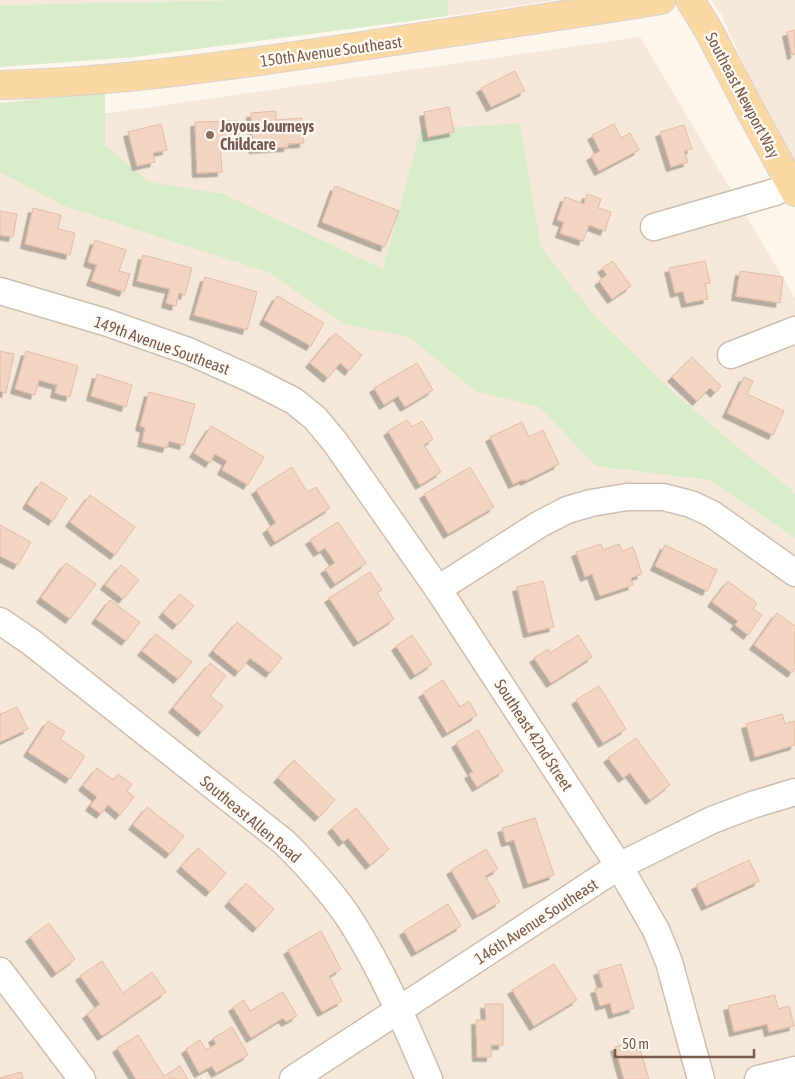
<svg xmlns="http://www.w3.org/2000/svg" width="795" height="1079" font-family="'Asap Condensed',sans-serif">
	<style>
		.residential { fill: #f5e8da }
		.green { fill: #d8ecc9 }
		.building { fill: #f3d5c3; stroke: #e6bba3; filter: url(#shadow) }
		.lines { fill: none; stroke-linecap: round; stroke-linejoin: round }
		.minor-casing { stroke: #d1beb0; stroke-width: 29 }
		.major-casing { stroke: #dad1cd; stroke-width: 30 }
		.minor { stroke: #fff; stroke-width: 26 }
		.major { stroke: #fbd9a5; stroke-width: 28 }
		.education-dot { fill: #8d6e63; stroke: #fffaf3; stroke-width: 2 }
		.labels { text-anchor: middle; stroke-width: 4.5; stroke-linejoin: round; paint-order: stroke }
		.street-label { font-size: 16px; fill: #7a5c4d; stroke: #fffaf3 }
		.education-label { font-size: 16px; font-weight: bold; fill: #785e54; stroke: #fffaf3; text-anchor: start }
	</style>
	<defs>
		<filter id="shadow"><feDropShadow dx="-4.5" dy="4.5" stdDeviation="0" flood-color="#0004"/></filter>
	</defs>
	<rect width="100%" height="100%" fill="#fdf6ec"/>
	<g class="residential">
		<path d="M0,0H241L0,5Z"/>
		<path d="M449,0H557L448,16Z"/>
		<path d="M711,0H795V172L779,142L721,14Z"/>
		<path d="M640,37L795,298V1079H0V111L110,113Z"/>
	</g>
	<g class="green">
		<path d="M241,0H449L448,16L135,57L0,67V5Z"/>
		<path d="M105,92V145L148,182L223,194L383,269L421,130L520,123L541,247L594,315L670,389L741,450L791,489L795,495V538L709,480L596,466L539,407L475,391L409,337L344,324L270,273L64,206L0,172V103Z"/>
	</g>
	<g class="building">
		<path d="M795,30V54L792,55L787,32Z"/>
		<path d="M515,71L525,91L491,107L481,88Z"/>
		<path d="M449,107L454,132L428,137L424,112Z"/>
		<path d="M276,111V120L302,118L304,143L288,144V147L253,149L251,113Z"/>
		<path d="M239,121L240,142L220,143L222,172L197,173L195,122Z"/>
		<path d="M161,124L167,150L153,153L155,162L137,166L128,132Z"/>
		<path d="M614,124L621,138L630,133L639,150L599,171L591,156L600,151L592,135Z"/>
		<path d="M684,125L692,149L684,151L688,162L671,167L660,132Z"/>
		<path d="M335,186L399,211L385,247L322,222Z"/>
		<path d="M587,194L601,199L598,208L611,212L605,231L589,225L583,241L560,233L564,222L557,220L565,197L584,204Z"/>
		<path d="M33,208L61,215L58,229L75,233L70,255L25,244Z"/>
		<path d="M0,211L17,214L13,237L0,235Z"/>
		<path d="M95,240L126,250L119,271L130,274L124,292L91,281L97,265L88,262Z"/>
		<path d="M143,255L192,268L185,295L179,293L176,306L166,303L170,289L137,281Z"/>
		<path d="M613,261L631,286L612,299L599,281L607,275L602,268Z"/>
		<path d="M705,261L710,283L705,284L708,299L686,303L683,291L675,293L669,268Z"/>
		<path d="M740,271L783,277L780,303L736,296Z"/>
		<path d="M205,277L257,292L247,330L194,315Z"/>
		<path d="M277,296L324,323L311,346L264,320Z"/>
		<path d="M335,333L362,355L349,371L340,363L328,378L310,363Z"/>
		<path d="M0,351L14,354L6,393L0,391Z"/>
		<path d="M26,351L78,366L70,397L55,393L57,385L39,380L35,395L15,389Z"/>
		<path d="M692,357L721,386L715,393L710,388L697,401L672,377Z"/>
		<path d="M417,363L433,390L405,407L398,396L384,405L374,388Z"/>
		<path d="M97,374L132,385L126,407L91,396Z"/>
		<path d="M744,377L753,381L747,394L784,411L773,435L727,413Z"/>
		<path d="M149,392L195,404L184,445L169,441L167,448L142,442L145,428L140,426Z"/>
		<path d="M407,420L412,427L422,421L433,439L424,445L441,472L420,485L388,431Z"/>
		<path d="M522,422L529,437L543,430L559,464L525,481L524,479L513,484L490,437Z"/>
		<path d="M211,426L264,457L248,485L222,470L227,461L215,454L210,463L194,453Z"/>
		<path d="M292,467L307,492L316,487L330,508L275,542L267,529L276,523L256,490Z"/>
		<path d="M470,467L494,507L448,534L424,494Z"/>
		<path d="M41,482L67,498L53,521L27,504Z"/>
		<path d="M90,495L135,527L115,555L70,522Z"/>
		<path d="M338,522L366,563L335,584L325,569L335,563L325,548L318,552L310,540Z"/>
		<path d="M0,525L31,542L18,565L0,556Z"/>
		<path d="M601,544L603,550L619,544L622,551L633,547L642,574L631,578L633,585L600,596L592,574L585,577L576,552Z"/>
		<path d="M665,545L717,570L707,591L655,566Z"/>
		<path d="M66,563L96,584L70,619L41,598Z"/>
		<path d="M121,565L139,580L123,599L105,585Z"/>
		<path d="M370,572L382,590L377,593L394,619L358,642L329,598Z"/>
		<path d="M543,581L554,627L528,633L517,587Z"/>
		<path d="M728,581L757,603L753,609L762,615L748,635L735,625L738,621L712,602Z"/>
		<path d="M180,594L194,606L177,625L163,613Z"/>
		<path d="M110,600L140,622L126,641L96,619Z"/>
		<path d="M777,613L795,626V668L792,673L754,645Z"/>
		<path d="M237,622L282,658L270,673L250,658L239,672L213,651Z"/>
		<path d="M156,634L192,662L178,679L142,651Z"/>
		<path d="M412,635L432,664L415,675L396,646Z"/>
		<path d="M578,635L592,657L551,683L534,658L548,649L550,653Z"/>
		<path d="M210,663L226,676L210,696L223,706L202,732L173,708Z"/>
		<path d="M443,680L460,707L469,701L477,715L447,733L423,693Z"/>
		<path d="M599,686L626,729L603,743L576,700Z"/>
		<path d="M17,707L28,729L0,742V713L1,714Z"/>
		<path d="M782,714L785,724L795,721V745L755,757L746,724Z"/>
		<path d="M48,721L65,732L60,739L85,756L70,779L28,752Z"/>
		<path d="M478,730L503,771L477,787L469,774L473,772L456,743Z"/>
		<path d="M636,738L670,785L650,800L630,773L623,778L608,758Z"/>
		<path d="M294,760L335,800L319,817L278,778Z"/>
		<path d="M97,768L113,780L118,774L132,784L127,791L134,797L120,815L108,805L101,814L90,806L97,797L83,786Z"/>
		<path d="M147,807L184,836L170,854L133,825Z"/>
		<path d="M356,808L389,849L370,865L348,838L343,842L332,828Z"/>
		<path d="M535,818L554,875L528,884L514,840L506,842L502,828Z"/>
		<path d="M198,848L226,873L210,892L181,867Z"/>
		<path d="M486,849L498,869L485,876L500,902L477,915L451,870Z"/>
		<path d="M749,860L759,881L706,906L696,885Z"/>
		<path d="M246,883L274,909L257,928L229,902Z"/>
		<path d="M448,904L461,926L416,952L404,931Z"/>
		<path d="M49,923L75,959L56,973L30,937Z"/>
		<path d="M321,931L341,969L329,976L342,1001L322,1012L288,950Z"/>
		<path d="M102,961L123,993L152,972L166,992L102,1036L87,1014L100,1004L80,976Z"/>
		<path d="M554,964L577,1000L534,1026L512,990Z"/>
		<path d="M621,964L634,1008L613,1014L610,1003L600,1006L595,989L603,987L598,971Z"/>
		<path d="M283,992L297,1016L286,1022L283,1018L251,1038L233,1007L244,1000L250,1011Z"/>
		<path d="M775,995L778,1009L789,1006L794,1026L769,1032L767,1024L734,1032L728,1006Z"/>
		<path d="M485,1004H503V1045H491V1057H477L476,1020H486Z"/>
		<path d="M232,1027L248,1055L216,1073L212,1066L199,1073L186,1049L200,1040L206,1050L216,1044L213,1038Z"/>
		<path d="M138,1035L164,1076L180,1066L188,1079H136L117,1048Z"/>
		<path d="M637,1040L649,1079H624L615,1047Z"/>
		<path d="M21,1072L23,1079H0V1078Z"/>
	</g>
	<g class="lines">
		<defs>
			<g id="minor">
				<path d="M654,227L775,192L791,184"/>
				<path d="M0,291L105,322L188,351L253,380L294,401L315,418L335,442L438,589L619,866L656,930L669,962L701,1079"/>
				<path d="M731,355L795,330"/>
				<path d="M438,589L540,524L567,510L591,503L627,497H663L691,504L712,514L795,573"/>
				<path d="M0,621L31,642L284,842C308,866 332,892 351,921C382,970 406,1025 429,1079"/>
				<path d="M0,971L82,1079"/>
				<path d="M293,1079L619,866L712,820L752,805L795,792"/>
				<path d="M758,1079L795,1070"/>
			</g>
			<g id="major">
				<path d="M690,0L709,31L749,108L795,192"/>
				<path d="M0,85C115,82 229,66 342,49C449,33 555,17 661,0"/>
			</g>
		</defs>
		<use href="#minor" class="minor-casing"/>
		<use href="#major" class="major-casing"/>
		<use href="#minor" class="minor"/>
		<use href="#major" class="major"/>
	</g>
	<circle class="education-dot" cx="210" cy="135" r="5"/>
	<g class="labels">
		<g class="street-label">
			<text transform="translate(331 51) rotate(-8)" y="6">150th Avenue Southeast</text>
			<text transform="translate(743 95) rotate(62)" y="6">Southeast Newport Way</text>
			<text transform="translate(162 345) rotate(20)" y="6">149th Avenue Southeast</text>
			<text transform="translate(534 735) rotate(57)" y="6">Southeast 42nd Street</text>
			<text transform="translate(251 819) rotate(40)" y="6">Southeast Allen Road</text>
			<text transform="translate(536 921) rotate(-33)" y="6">146th Avenue Southeast</text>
		</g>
		<g class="education-label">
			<text x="220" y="132">Joyous Journeys<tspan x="220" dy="18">Childcare</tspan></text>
		</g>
	</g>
	<path d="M615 1049v8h139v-8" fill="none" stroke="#7a5c4d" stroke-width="2.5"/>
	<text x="622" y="1049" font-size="15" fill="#7a5c4d" stroke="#fffaf3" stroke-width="4" paint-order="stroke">50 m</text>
</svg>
